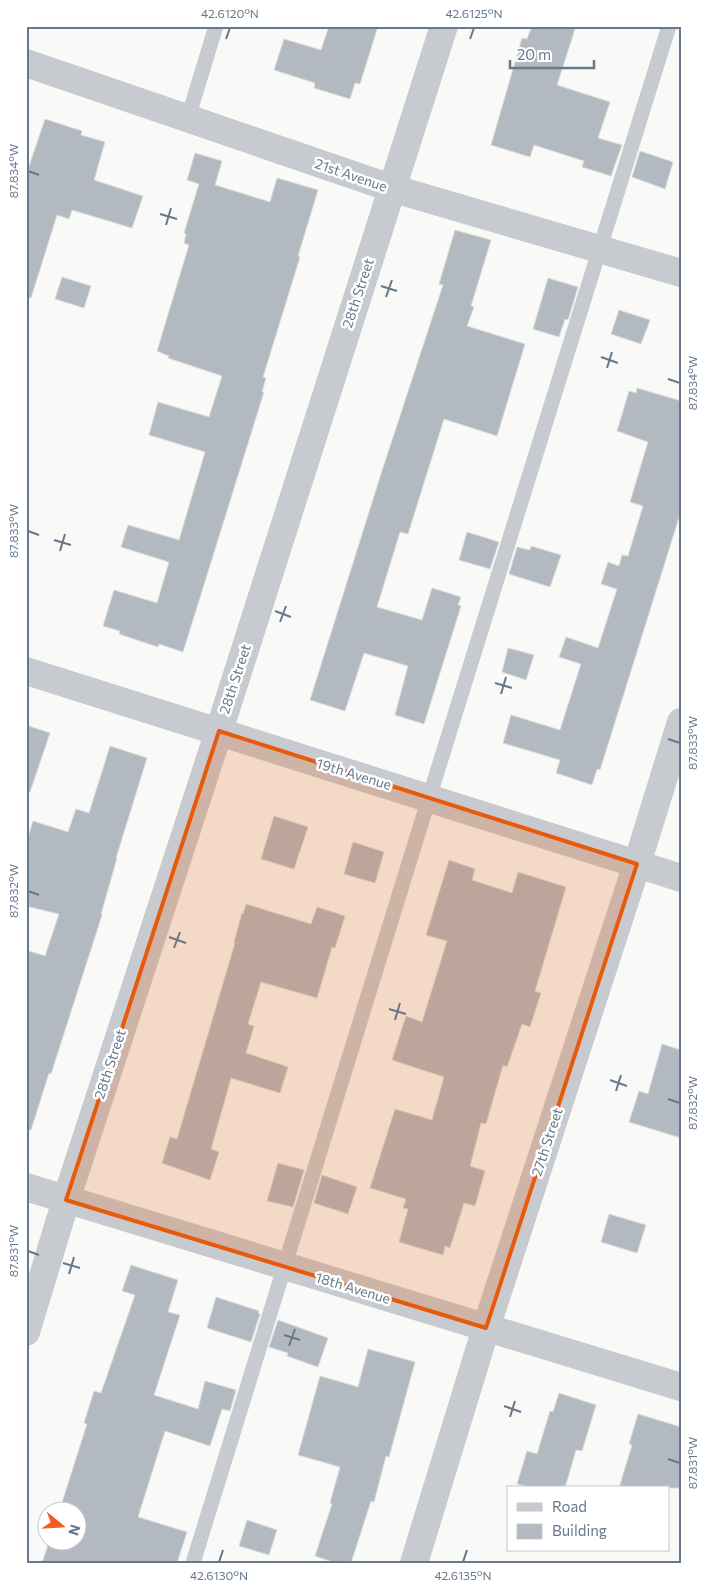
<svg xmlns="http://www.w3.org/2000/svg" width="707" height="1589" font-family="Commissioner,sans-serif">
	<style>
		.building { fill: #b2b9c0; stroke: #dbdbd9 }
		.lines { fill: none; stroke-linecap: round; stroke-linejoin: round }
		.service { stroke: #c7cbcf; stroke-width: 15 }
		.minor { stroke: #c7cbcf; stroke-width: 28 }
		.marked { fill: #e8590c; fill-opacity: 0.2; stroke: #e8590c; stroke-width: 4; stroke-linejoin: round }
		.ticks { fill: none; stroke: #66788a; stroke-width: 2 }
		.labels { text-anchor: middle; stroke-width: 5; stroke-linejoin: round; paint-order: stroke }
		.street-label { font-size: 14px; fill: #66788a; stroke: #fff }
		.neatline { fill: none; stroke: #66788a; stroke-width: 2 }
		.ticks-label { font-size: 12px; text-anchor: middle; fill: #66788a }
	</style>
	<rect width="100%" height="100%" fill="#f9f9f7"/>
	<g class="building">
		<path d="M329,26H378L360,84L355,83L350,99L314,88L315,83L274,70L284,39L321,50Z"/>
		<path d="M532,26H576L557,85L610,102L598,138L622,145L611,176L582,167L584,161L534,145L530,157L491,145L522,38L527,39Z"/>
		<path d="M45,119L82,131L81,135L105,142L94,180L143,196L132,228L72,210L69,219L57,215L31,298L26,297V175Z"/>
		<path d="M640,151L673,162L665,189L632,177Z"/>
		<path d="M195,153L222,161L215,185L270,202L277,178L318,190L298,256L300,257L263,377L266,378L262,392H264L183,652L159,644L158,647L119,634L120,631L103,626L114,590L157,603L169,562L121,547L128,525L179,540L205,452L149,435L158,402L209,417L222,376L168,358L169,356L157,351L189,245L184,243L186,234L184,233L199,184L187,180Z"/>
		<path d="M455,230L491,240L471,306L474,307L467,326L525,344L497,436L444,419L408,534L400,532L377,607L422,620L432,588L461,597L458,605L461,606L424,724L395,715L408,666L364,653L345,711L310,700L381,474L443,285L439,284Z"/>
		<path d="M62,277L91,286L84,308L55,299Z"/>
		<path d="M548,278L578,287L568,320L565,319L559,337L533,329Z"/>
		<path d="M619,310L650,320L641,344L611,334Z"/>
		<path d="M637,388L681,401V511L600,770L597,769L592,785L556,773L560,760L503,743L511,715L560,730L581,664L559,657L566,637L598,648L617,589L601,584L608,562L619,566L622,555L628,556L643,506L630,502L648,442L617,431L629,391L636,393Z"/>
		<path d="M467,532L499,542L490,569L459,560Z"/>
		<path d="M531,546L561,555L550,587L509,574L517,547L530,550Z"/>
		<path d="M508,648L534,655L526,680L502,672Z"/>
		<path d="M26,725L50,733L30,792H26Z"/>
		<path d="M110,746L147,758L116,858H117L101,914L102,915L51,1074L49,1073L31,1130H26V950L45,956L59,914L26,906V844L33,821L68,832L76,809L89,813Z"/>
		<path d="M274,816L308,827L294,869L261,859Z"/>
		<path d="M353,842L384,852L375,883L344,874Z"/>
		<path d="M449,860L475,869L472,880L512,893L518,872L566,887L535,991L541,993L530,1027L522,1024L507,1067L503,1065L486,1124L481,1123L470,1166L485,1171L475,1206L464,1203L450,1248L445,1246L443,1255L399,1242L408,1209L403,1208L406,1199L370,1188L395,1109L432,1120L444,1077L392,1060L406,1016L422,1022L447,941L426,935Z"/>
		<path d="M246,904L311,924L317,907L345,916L335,948L332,947L317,998L261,982L248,1024L254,1026L246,1053L288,1067L280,1093L231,1078L211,1149L219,1152L210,1180L162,1163L170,1137L177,1139L235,943L234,942L242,913L243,914Z"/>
		<path d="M662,1044L681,1050V1138L629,1122L639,1091L648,1094Z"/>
		<path d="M278,1163L304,1170L293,1207L267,1201Z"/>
		<path d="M322,1175L357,1187L348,1214L314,1203Z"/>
		<path d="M609,1214L646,1225L637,1253L601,1242Z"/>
		<path d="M131,1265L178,1280L168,1312L180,1315L154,1395L198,1409L205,1381L236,1390L230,1411L222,1409L210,1446L165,1431L138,1517L187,1532L177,1563H42L49,1542H78V1512H59L87,1424L84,1423L94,1391L101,1393L135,1295L122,1291Z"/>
		<path d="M216,1297L259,1311L258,1313L260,1314L251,1342L207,1328Z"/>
		<path d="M278,1320L328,1338L318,1367L287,1356L288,1353L269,1347Z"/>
		<path d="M368,1349L415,1362L389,1457L386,1456L374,1502L371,1501L351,1563H336L315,1556L332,1504L330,1503L340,1467L298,1455L320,1376L358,1387Z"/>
		<path d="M559,1393L596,1405L582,1451L576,1450L565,1488H532L517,1484L527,1451L537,1454L550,1411L553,1412Z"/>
		<path d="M638,1414L681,1427V1488H619L632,1445L629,1444Z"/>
		<path d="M247,1520L277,1530L269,1555L239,1546Z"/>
	</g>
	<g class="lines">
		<g class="service">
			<path d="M188,118L216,26"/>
			<path d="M193,1563L429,798L669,26"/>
		</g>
		<g class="minor">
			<path d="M26,63L391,188L681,273"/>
			<path d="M26,671L681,878"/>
			<path d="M26,1187L681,1387"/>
			<path d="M26,1332L66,1200L219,731L444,26"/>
			<path d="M414,1563L486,1328L637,864L681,722"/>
		</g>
	</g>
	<path class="marked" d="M219,731L637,864L486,1328L66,1200Z"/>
	<path class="ticks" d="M226,39L230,28M470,39L474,28M28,171L39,175M160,214L177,219M166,225L171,208M381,286L397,291M386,297L392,280M601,357L618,363M607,368L612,352M668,379L680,383M28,531L39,535M54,540L71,545M60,551L65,534M275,611L291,617M280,622L286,606M495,683L512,688M501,694L506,677M668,739L680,743M28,891L39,895M169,937L186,943M174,948L180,932M389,1009L406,1014M395,1020L400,1003M610,1080L627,1086M616,1091L621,1075M668,1099L680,1103M28,1251L39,1255M63,1263L80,1268M69,1274L74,1257M284,1335L300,1340M289,1346L295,1329M504,1406L521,1412M510,1417L515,1401M668,1459L680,1463M219,1562L223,1550M463,1562L467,1550"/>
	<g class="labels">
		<g class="street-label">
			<text transform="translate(351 175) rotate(19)" y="5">21st Avenue</text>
			<text transform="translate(358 293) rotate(-72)" y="5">28th Street</text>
			<text transform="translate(235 679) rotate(-72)" y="5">28th Street</text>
			<text transform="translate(354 774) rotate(17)" y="5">19th Avenue</text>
			<text transform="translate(110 1064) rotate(-72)" y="5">28th Street</text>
			<text transform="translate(547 1142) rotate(-72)" y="5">27th Street</text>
			<text transform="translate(353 1288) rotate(17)" y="5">18th Avenue</text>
		</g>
	</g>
	<rect width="707" height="1589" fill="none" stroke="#ffffff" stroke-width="55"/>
	<rect x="507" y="1486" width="162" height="65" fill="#ffffff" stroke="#c2c9d0"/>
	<rect x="517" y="1503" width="25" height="8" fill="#c7cbcf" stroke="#c2c9d0"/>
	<text x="552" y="1512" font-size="15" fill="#66788a">Road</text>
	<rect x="517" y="1524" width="25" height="15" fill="#b2b9c0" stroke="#c2c9d0"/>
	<text x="552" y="1536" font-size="15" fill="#66788a">Building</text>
	<g transform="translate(62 1526) rotate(108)"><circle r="24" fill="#ffffff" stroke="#c2c9d0"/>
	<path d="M0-4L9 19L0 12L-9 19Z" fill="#ef5c21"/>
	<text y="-8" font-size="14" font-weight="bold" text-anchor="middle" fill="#66788a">N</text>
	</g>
	<path d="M510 60v8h84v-8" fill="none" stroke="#66788a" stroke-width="2.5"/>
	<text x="517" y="60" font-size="15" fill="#66788a" stroke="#ffffff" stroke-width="4" paint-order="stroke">20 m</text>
	<rect x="28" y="28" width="652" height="1534" class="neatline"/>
	<g class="ticks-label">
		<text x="230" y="18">42.6120°N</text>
		<text x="474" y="18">42.6125°N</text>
		<text transform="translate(14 171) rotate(-90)" y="4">87.834°W</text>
		<text transform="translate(693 383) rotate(-90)" y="4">87.834°W</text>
		<text transform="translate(14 531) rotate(-90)" y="4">87.833°W</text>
		<text transform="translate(693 743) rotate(-90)" y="4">87.833°W</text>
		<text transform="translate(14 891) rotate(-90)" y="4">87.832°W</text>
		<text transform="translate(693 1103) rotate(-90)" y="4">87.832°W</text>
		<text transform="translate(14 1251) rotate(-90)" y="4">87.831°W</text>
		<text transform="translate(693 1463) rotate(-90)" y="4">87.831°W</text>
		<text x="219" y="1580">42.6130°N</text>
		<text x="463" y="1580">42.6135°N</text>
	</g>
</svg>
